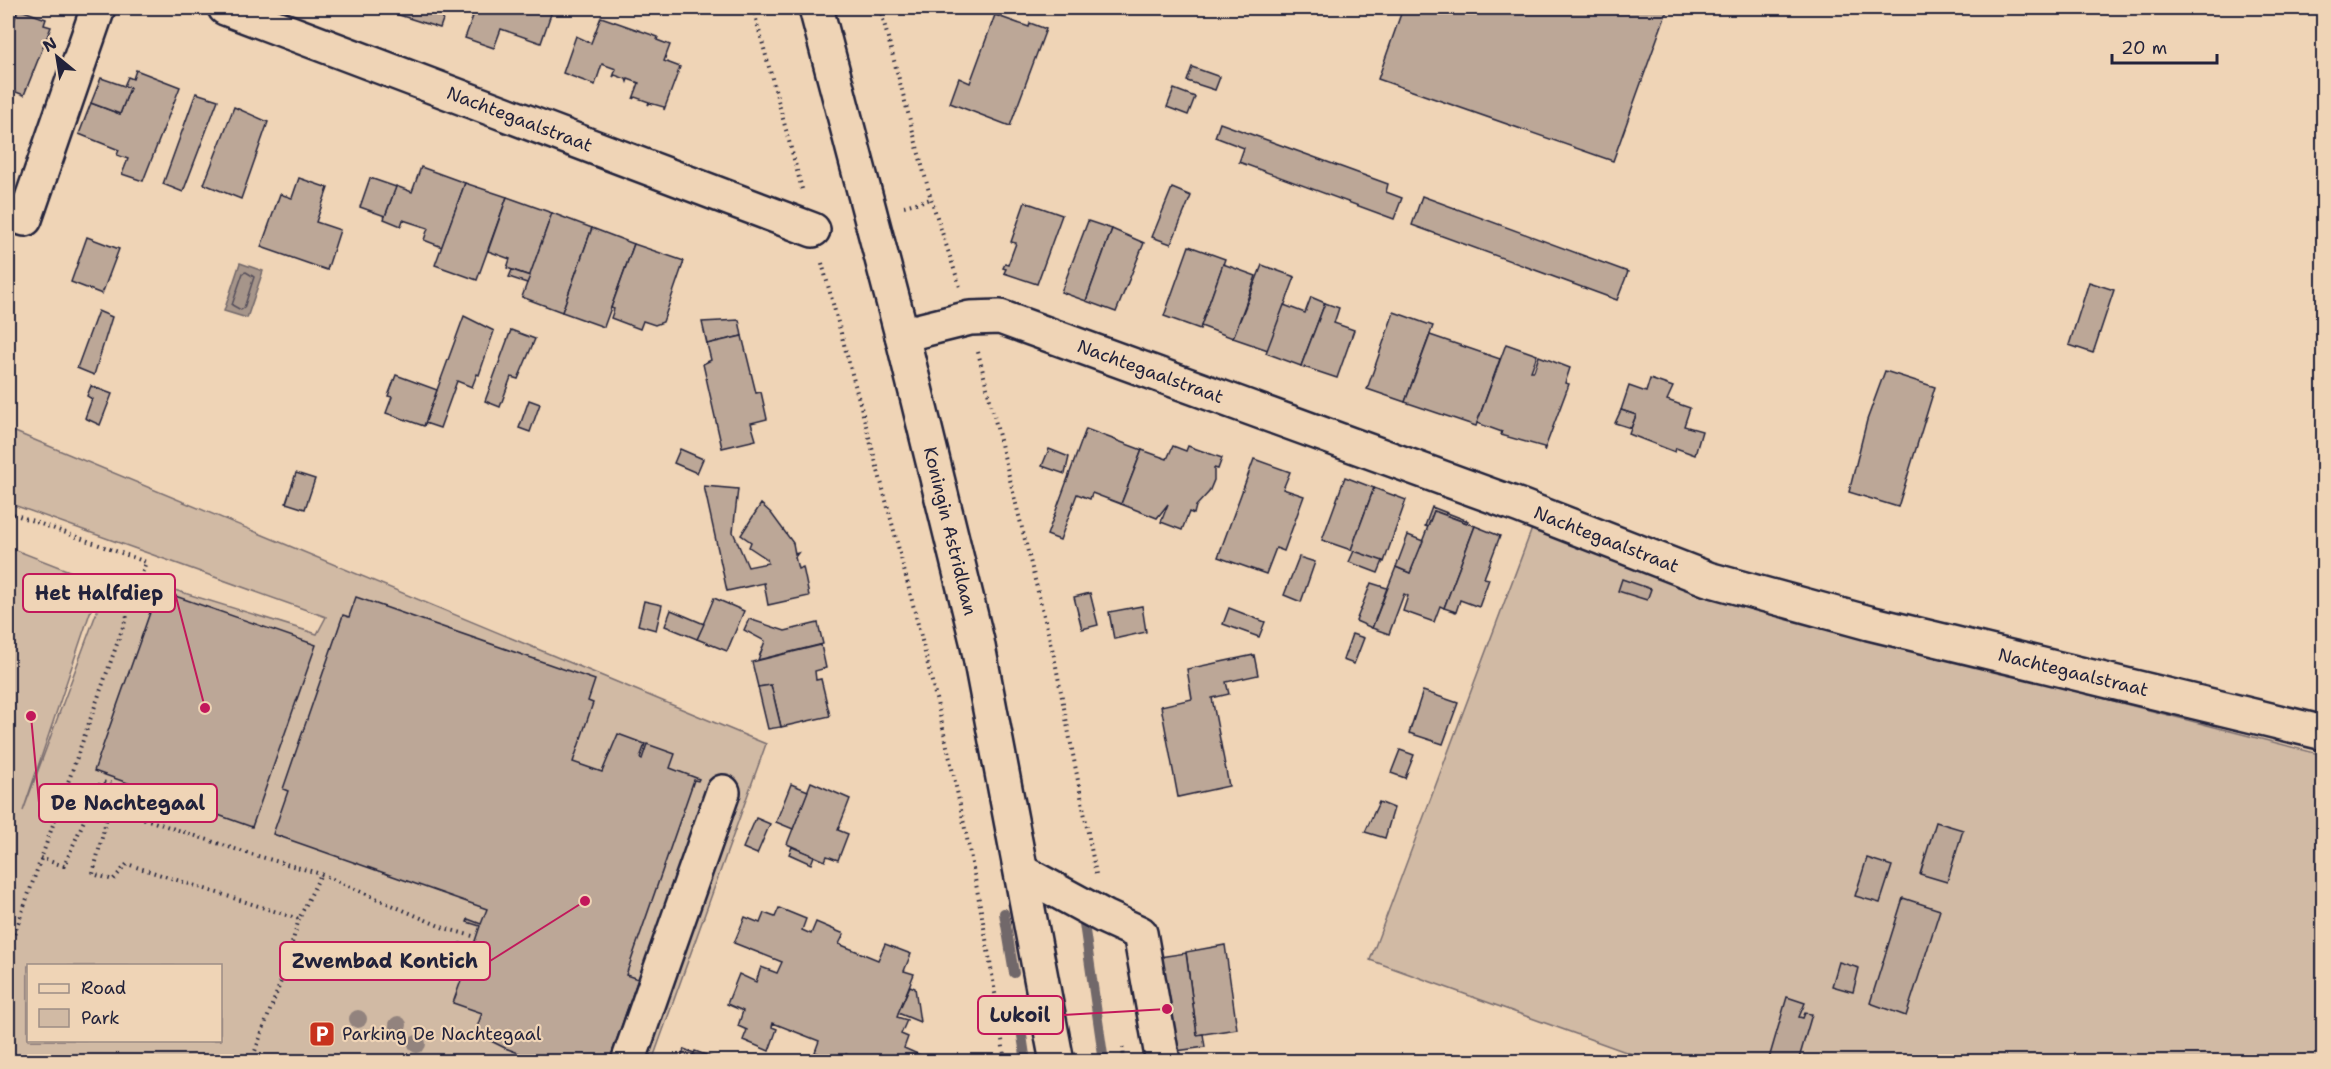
<svg xmlns="http://www.w3.org/2000/svg" width="2331" height="1069" font-family="'Shantell Sans',sans-serif">
	<style>
		.green { fill: #d1baa4; stroke: #7a6e70; stroke-width: 1.5; fill-rule: evenodd }
		.water { fill: #a6958a; stroke: #71676a; stroke-width: 1.5 }
		.lines { fill: none; stroke-linecap: round; stroke-linejoin: round }
		.shore { stroke: #57505b; stroke-width: 1.5 }
		.stream { stroke: #71676a; stroke-width: 10 }
		.building { fill: #bca797; stroke: #22223b; stroke-width: 1.5 }
		.minor-casing { stroke: #22223b; stroke-width: 38 }
		.major-casing { stroke: #22223b; stroke-width: 38 }
		.path { stroke: #22223b; stroke-width: 4; stroke-dasharray: 1.5 4.5; stroke-linecap: butt }
		.minor { stroke: #efd4b6; stroke-width: 33 }
		.major { stroke: #efd4b6; stroke-width: 33 }
		.tree { fill: #92837e }
		.labels { text-anchor: middle; stroke-width: 4.5; stroke-linejoin: round; paint-order: stroke }
		.street-label { font-size: 18px; fill: #22223b; stroke: #efd4b6 }
		.poi-label { font-size: 18px; fill: #22223b; stroke: #efd4b6; text-anchor: start }
		.leader { fill: none; stroke: #c2185b; stroke-width: 2 }
		.callout-dot { fill: #c2185b; stroke: #efd4b6; stroke-width: 2 }
		.callout { fill: #efd4b6; stroke: #c2185b; stroke-width: 2 }
		.callout-label { font-size: 20px; text-anchor: middle; font-weight: bold; fill: #22223b }
	</style>
	<rect width="100%" height="100%" fill="#efd4b6"/>
	<filter id="ink" filterUnits="userSpaceOnUse"><feTurbulence type="fractalNoise" baseFrequency=".0167" numOctaves="2"/><feDisplacementMap in="SourceGraphic" scale="12" xChannelSelector="R" yChannelSelector="G"/><feConvolveMatrix kernelMatrix="1 2 1 2 8 2 1 2 1" color-interpolation-filters="sRGB"/></filter>
	<g filter="url(#ink)">
		<g class="green">
			<path d="M8,429L766,744L652,1061H8V547L100,583L23,811L106,587L155,584L317,634L326,617L8,503ZM28,966H220V1040H28Z"/>
			<path d="M1533,526L1768,612L2323,755V1061H1651L1370,960Z"/>
		</g>
		<path class="water" d="M240,263L263,271L247,318L224,311Z"/>
		<g class="lines">
			<path class="shore" d="M246,272L254,277L244,308L241,310L232,305L243,273Z"/>
			<g class="stream">
				<path d="M1082,910L1104,1062"/>
				<path d="M1004,913L1014,973"/>
				<path d="M1018,1009L1026,1062"/>
			</g>
		</g>
		<g class="building">
			<path d="M8,8L18,9L8,39Z"/>
			<path d="M377,8H447L440,28Z"/>
			<path d="M476,8H553L541,43L501,29L494,48L465,38Z"/>
			<path d="M1403,8H1668L1613,161L1378,79Z"/>
			<path d="M18,9L46,19L44,25L51,27L24,95L8,89V39Z"/>
			<path d="M995,15L1029,27L1030,23L1046,29L1010,126L950,103L959,78L970,83Z"/>
			<path d="M601,17L658,37L657,40L670,45L664,61L680,67L664,110V107L650,103L648,105L649,102L635,97L633,99L639,83L628,79L627,82L626,79L615,75L613,77L616,69L602,64L595,85L563,73L576,36L591,43Z"/>
			<path d="M1192,67L1220,77L1215,90L1187,81Z"/>
			<path d="M136,70L180,87L143,181L122,174L128,159L117,155L119,150L79,134L91,103L120,114L130,88L124,86L128,77L133,79Z"/>
			<path d="M101,78L130,88L120,114L91,103Z"/>
			<path d="M1174,89L1195,97L1188,115L1167,107Z"/>
			<path d="M196,93L218,100L183,192L163,184Z"/>
			<path d="M234,107L268,122L241,199L204,184Z"/>
			<path d="M1220,123L1388,184L1386,192L1402,198L1394,219L1239,162L1244,148L1215,137Z"/>
			<path d="M421,167L465,183L442,247L424,240L428,228L403,220L401,226L384,219L396,186L412,192Z"/>
			<path d="M299,178L328,188L316,222L340,230L327,270L261,247L280,194L292,198Z"/>
			<path d="M370,178L396,187L385,216L360,207Z"/>
			<path d="M465,183L507,197L477,280L435,265Z"/>
			<path d="M1172,188L1191,196L1171,244L1152,237Z"/>
			<path d="M1422,196L1628,272L1617,300L1412,225Z"/>
			<path d="M507,197L552,213L530,276L507,268L510,259L488,251Z"/>
			<path d="M1025,202L1062,215L1037,284L1004,273L1006,269L1003,268L1005,264L1008,265L1016,243L1011,242Z"/>
			<path d="M552,213L592,228L562,312L522,297Z"/>
			<path d="M1088,221L1112,229L1086,301L1061,292Z"/>
			<path d="M592,228L634,244L604,327L562,312Z"/>
			<path d="M1112,229L1144,243L1116,312L1086,301Z"/>
			<path d="M87,237L119,249L102,294L71,282Z"/>
			<path d="M634,244L684,261L663,322L655,325L643,321L640,329L611,318L614,309L611,308Z"/>
			<path d="M1189,246L1225,259L1200,329L1164,316Z"/>
			<path d="M1223,264L1256,276L1233,338L1201,326Z"/>
			<path d="M1262,265L1295,277L1268,350L1233,338Z"/>
			<path d="M512,270L530,276L527,283L509,277Z"/>
			<path d="M2089,282L2114,290L2093,353L2069,345Z"/>
			<path d="M1311,297L1325,303L1301,366L1266,353L1284,305L1305,313Z"/>
			<path d="M1325,303L1339,308L1334,323L1354,330L1337,378L1301,366Z"/>
			<path d="M98,311L112,317L94,375L77,368Z"/>
			<path d="M1394,312L1433,326L1405,402L1367,389Z"/>
			<path d="M464,316L494,331L479,375L477,374L472,387L457,381L440,428L425,423Z"/>
			<path d="M739,320L742,336L707,344L702,322Z"/>
			<path d="M511,330L535,339L518,379L511,377L500,407L485,401Z"/>
			<path d="M1430,335L1500,359L1476,426L1405,402Z"/>
			<path d="M742,336L756,393L761,392L767,419L751,423L756,440L722,448L703,364L711,360L707,344Z"/>
			<path d="M1506,344L1537,355L1531,371H1534L1539,356L1570,368L1565,383L1569,384L1544,451V447L1501,435L1502,432L1477,423Z"/>
			<path d="M1885,371L1935,387L1898,507L1849,492L1867,420Z"/>
			<path d="M396,375L437,390L424,426L386,413L392,397L388,396Z"/>
			<path d="M1650,379L1673,387L1667,400L1690,408L1684,426L1702,431L1695,455L1676,448L1675,452L1629,434L1636,415L1621,410L1629,386L1646,392Z"/>
			<path d="M91,386L112,394L100,425L85,418L92,399L87,396Z"/>
			<path d="M529,400L540,404L530,432L519,428Z"/>
			<path d="M1621,410L1636,415L1631,428L1615,423Z"/>
			<path d="M1086,429L1142,450L1121,504L1092,493L1090,499L1077,494L1060,540L1047,535Z"/>
			<path d="M1173,446L1186,451L1188,446L1222,458L1218,469L1214,468V480L1209,492L1196,506L1194,514L1189,512L1182,530L1161,522L1168,504L1157,518L1121,504L1142,450L1167,459Z"/>
			<path d="M680,449L703,459L697,473L674,463Z"/>
			<path d="M1049,449L1069,457L1065,474L1042,466Z"/>
			<path d="M1254,459L1290,472L1283,489L1304,496L1284,551L1276,548L1266,574L1218,557Z"/>
			<path d="M296,473L315,479L305,509L286,503Z"/>
			<path d="M1345,477L1374,488L1351,550L1322,540Z"/>
			<path d="M704,486L738,489L733,532L748,567L768,563L767,559L749,547L751,542L741,535L761,504L771,513L793,543L795,554L798,553L795,557L798,569L803,567L809,596L768,605L764,583L727,591Z"/>
			<path d="M1374,488L1406,500L1384,562L1351,550Z"/>
			<path d="M1432,507L1468,521L1467,523L1434,511L1428,527L1425,526Z"/>
			<path d="M1434,511L1475,526L1444,608L1440,606L1434,622L1403,611L1408,596L1404,594L1389,634L1372,628L1396,567L1410,573Z"/>
			<path d="M1475,526L1500,536L1484,578L1489,579L1479,607L1460,600L1456,612L1444,608Z"/>
			<path d="M1408,535L1423,541L1410,573L1396,567Z"/>
			<path d="M1354,551L1383,561L1378,573L1349,562Z"/>
			<path d="M1299,557L1315,562L1301,602L1284,595Z"/>
			<path d="M1622,579L1651,589L1647,600L1618,591Z"/>
			<path d="M1371,583L1387,588L1372,628L1356,621Z"/>
			<path d="M158,590L316,645L252,827L94,771Z"/>
			<path d="M1090,593L1098,625L1082,629L1074,597Z"/>
			<path d="M356,597L595,680L588,701L593,703L573,762L602,772L618,734L645,744L640,758L642,759L647,744L675,754L670,768L699,779L698,781L694,780L626,975L638,979L609,1062H543L505,1048L475,1033L482,1013L453,1003L472,950L459,945L460,943L473,947L480,926L467,922L468,919L481,924L487,909L273,834L288,791L283,789L343,615L349,617Z"/>
			<path d="M714,598L744,611L727,651L697,639Z"/>
			<path d="M644,601L662,605L656,630L638,625Z"/>
			<path d="M1142,606L1146,632L1114,639L1109,612Z"/>
			<path d="M1229,608L1265,622L1259,637L1223,624Z"/>
			<path d="M671,610L704,624L697,639L665,626Z"/>
			<path d="M749,619L785,631L818,623L823,644L758,660L765,641L744,630Z"/>
			<path d="M1352,634L1364,638L1354,664L1343,660Z"/>
			<path d="M821,645L826,668L815,671L816,680L821,679L830,716L781,727L771,685L758,687L752,662Z"/>
			<path d="M1254,655L1258,675L1226,682L1229,694L1212,698L1229,786L1178,797L1161,706L1192,699L1187,669Z"/>
			<path d="M771,685L781,727L768,729L758,687Z"/>
			<path d="M1423,691L1458,703L1443,744L1409,733Z"/>
			<path d="M1400,750L1414,755L1405,778L1391,773Z"/>
			<path d="M811,782L850,799L838,830L848,834L838,860L827,856L825,861L787,844Z"/>
			<path d="M791,784L808,791L793,829L776,822Z"/>
			<path d="M1379,802L1394,808L1385,838L1365,832Z"/>
			<path d="M756,818L770,824L757,854L743,848Z"/>
			<path d="M1936,822L1963,830L1947,882L1920,874Z"/>
			<path d="M792,847L814,856L811,864L789,854Z"/>
			<path d="M1867,858L1892,866L1880,903L1855,896Z"/>
			<path d="M1903,898L1940,910L1906,1016L1870,1003Z"/>
			<path d="M779,908L806,919L802,930L811,934L816,922L844,934L839,944L878,960L885,944L911,954L904,971L914,974L897,1017L907,1020L901,1034L908,1037L904,1048L927,1058L925,1062H855L856,1058L846,1054L843,1062H839L815,1052L819,1041L773,1023L772,1027L777,1029L769,1051L743,1040L747,1030L738,1026L743,1011L727,1004L739,974L756,982L761,967L777,973L782,962L734,943L745,917L760,923L764,913L775,917Z"/>
			<path d="M1225,945L1237,1029L1197,1035L1186,952Z"/>
			<path d="M1186,953L1197,1035L1203,1034L1205,1047L1147,1055L1133,961Z"/>
			<path d="M1839,962L1859,968L1853,992L1832,986Z"/>
			<path d="M910,986L915,988L920,1022L898,1013Z"/>
			<path d="M1787,997L1805,1003L1799,1017L1803,1018L1805,1013L1812,1014L1798,1062H1768Z"/>
			<path d="M684,1049L694,1053L691,1062H680Z"/>
			<path d="M695,1051L724,1062H691Z"/>
		</g>
		<g class="lines">
			<defs>
				<g id="minor">
					<path id="s1" d="M225,8L813,230"/>
					<path d="M8,213L25,219L98,8"/>
					<path id="s2" d="M902,335L970,318L1000,317L1520,506L1708,579L1869,623L2324,733"/>
					<path d="M1022,872L1105,917L1140,933L1163,1062"/>
					<path d="M628,1062L723,792"/>
				</g>
				<g id="major">
					<path id="s3" d="M816,8L902,335L977,641L1057,1062"/>
				</g>
			</defs>
			<use href="#minor" class="minor-casing"/>
			<use href="#major" class="major-casing"/>
			<g class="path">
				<path d="M753,8L802,189"/>
				<path d="M880,8L931,199L960,287"/>
				<path d="M904,206L931,199"/>
				<path d="M822,263C893,527 969,790 1005,1062"/>
				<path d="M978,352L1054,656L1096,874"/>
				<path d="M8,512L146,562L8,952"/>
				<path d="M64,792L244,852L321,874L444,928L476,937"/>
				<path d="M40,858L64,866L101,782L115,784L93,874L113,880L127,864L299,919L321,874"/>
				<path d="M1123,1047L1124,1062"/>
				<path d="M251,1062L281,981L299,919"/>
			</g>
			<use href="#minor" class="minor"/>
			<use href="#major" class="major"/>
		</g>
		<g class="tree">
			<circle cx="358" cy="1019" r="9"/>
			<circle cx="398" cy="1025" r="9"/>
			<circle cx="417" cy="1044" r="9"/>
		</g>
	</g>
	<defs>
		<symbol id="parking-square" viewBox="-11 -11 22 22"><rect x="-9" y="-9" width="18" height="18" rx="4" fill="#c8321e" stroke="#efd4b6"/><path d="M-3.5-5.5H1a3.5 3.5 0 0 1 0 7H-1V5.5H-3.5ZM-1-3.4V-.6H.8a1.4 1.4 0 0 0 0-2.8Z" fill="#fff"/></symbol>
	</defs>
	<g fill-rule="evenodd">
		<use href="#parking-square" x="307" y="1019" width="30" height="30"/>
	</g>
	<g class="labels">
		<g class="street-label">
			<text dy="6" stroke="none"><textPath href="#s1" startOffset="315">Nachtegaalstraat</textPath></text>
			<text dy="6" stroke="none"><textPath href="#s2" startOffset="260">Nachtegaalstraat</textPath></text>
			<text dy="6" stroke="none"><textPath href="#s3" startOffset="540">Koningin Astridlaan</textPath></text>
			<text dy="6" stroke="none"><textPath href="#s2" startOffset="746">Nachtegaalstraat</textPath></text>
			<text dy="6" stroke="none"><textPath href="#s2" startOffset="1232">Nachtegaalstraat</textPath></text>
		</g>
		<g class="poi-label">
			<text x="342" y="1040">Parking De Nachtegaal</text>
		</g>
	</g>
	<path class="leader" d="M205 708L175 593M31 716L39 803M585 901L490 961M1167 1009L1063 1015"/>
	<g class="callout-dot">
		<circle cx="205" cy="708" r="6"/>
		<circle cx="31" cy="716" r="6"/>
		<circle cx="585" cy="901" r="6"/>
		<circle cx="1167" cy="1009" r="6"/>
	</g>
	<g class="callout">
		<rect x="23" y="574" width="152" height="38" rx="6"/>
		<rect x="39" y="784" width="178" height="38" rx="6"/>
		<rect x="280" y="942" width="210" height="38" rx="6"/>
		<rect x="978" y="996" width="85" height="38" rx="6"/>
	</g>
	<g class="callout-label">
		<text x="99" y="600">Het Halfdiep</text>
		<text x="128" y="810">De Nachtegaal</text>
		<text x="385" y="968">Zwembad Kontich</text>
		<text x="1020" y="1022">Lukoil</text>
	</g>
	<rect width="2331" height="1069" fill="none" stroke="#efd4b6" stroke-width="30"/>
	<rect x="15" y="15" width="2301" height="1039" fill="none" stroke="#22223b" stroke-width="2" filter="url(#ink)"/>
	<rect x="27" y="964" width="195" height="78" fill="#efd4b6" stroke="#9d8d85" stroke-width="1.5"/>
	<rect x="39" y="984" width="30" height="9" fill="#efd4b6" stroke="#9d8d85" stroke-width="1.5"/>
	<text x="81" y="994" font-size="18" fill="#22223b">Road</text>
	<rect x="39" y="1009" width="30" height="18" fill="#d1baa4" stroke="#9d8d85" stroke-width="1.5"/>
	<text x="81" y="1024" font-size="18" fill="#22223b">Park</text>
	<g transform="translate(57 57) rotate(330)" stroke="#efd4b6" stroke-width="4.5" paint-order="stroke">
	<path d="M0-4.5L10 22L0 15L-10 22Z" fill="#22223b"/>
	<text y="-9" font-size="16" font-weight="bold" text-anchor="middle" fill="#22223b">N</text>
	</g>
	<path d="M2112 54v9h105v-9" fill="none" stroke="#22223b" stroke-width="3"/>
	<text x="2121" y="54" font-size="18" fill="#22223b" stroke="#efd4b6" stroke-width="4.5" paint-order="stroke">20 m</text>
</svg>
